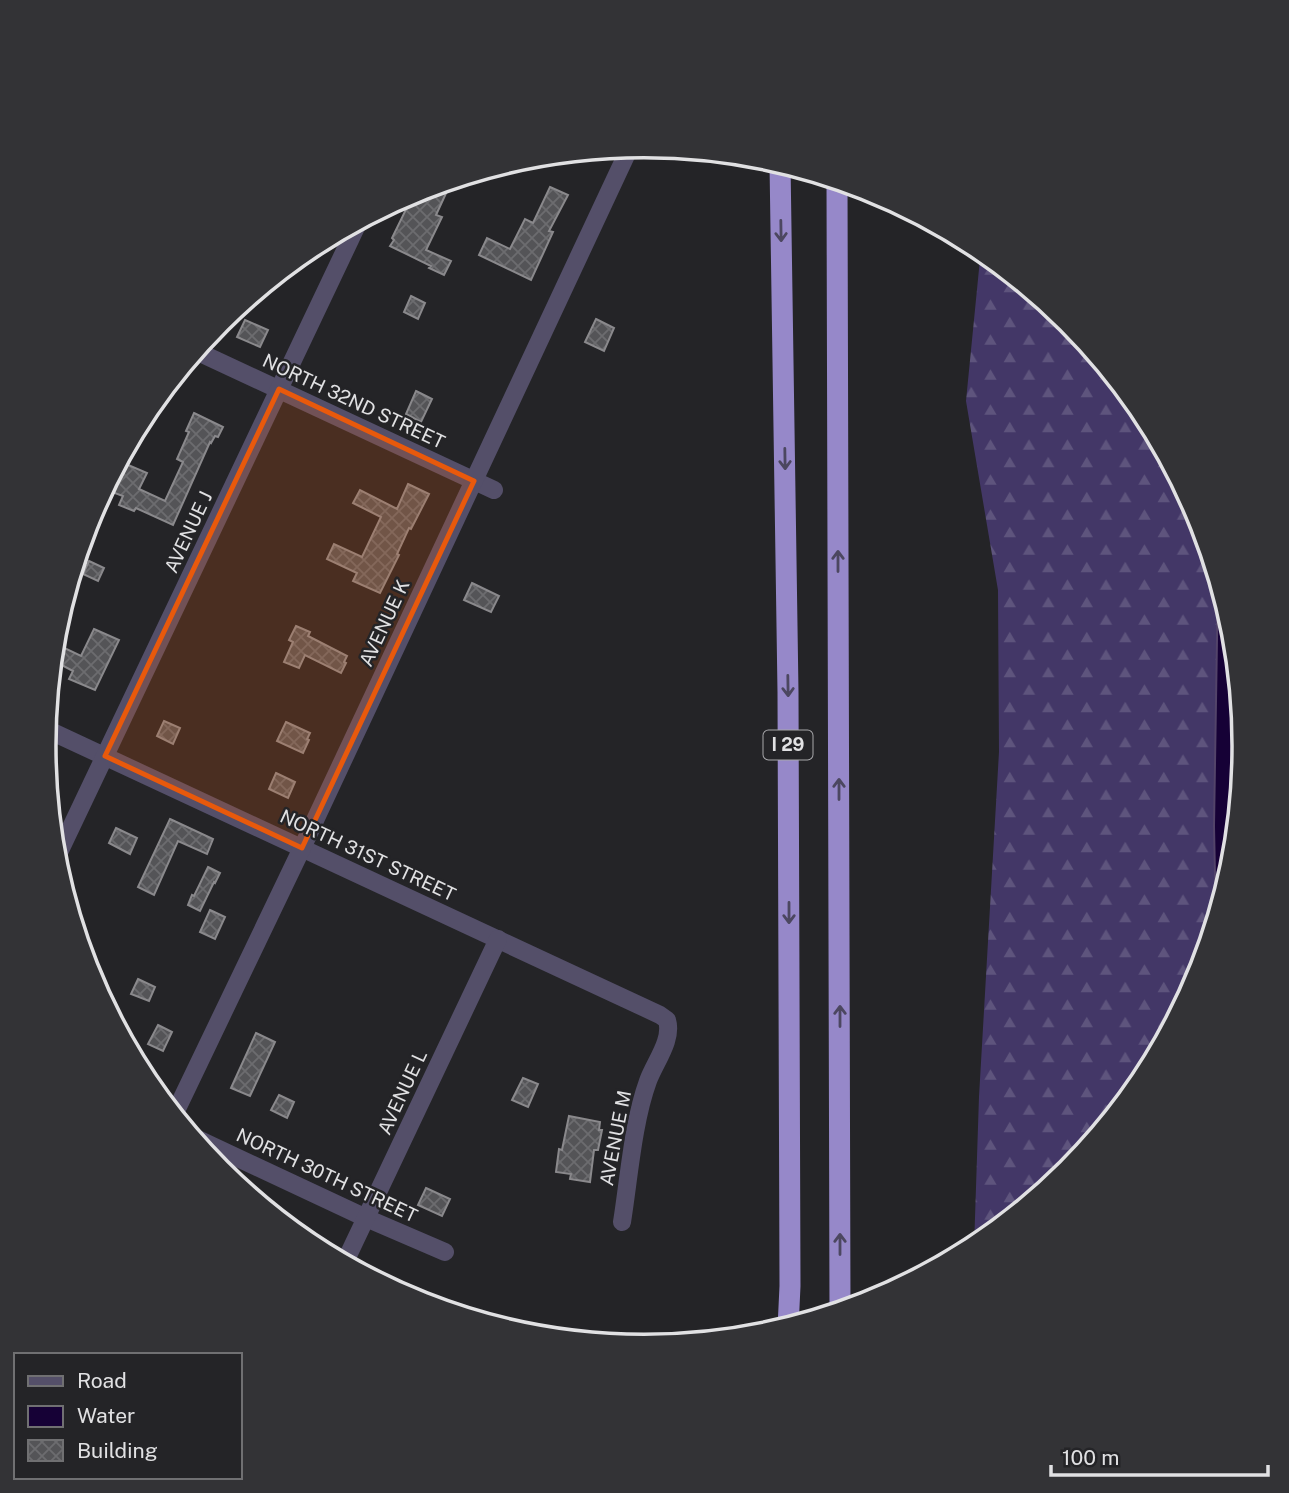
<svg xmlns="http://www.w3.org/2000/svg" width="1289" height="1493" font-family="'Public Sans',sans-serif">
	<style>
		.forest { fill: url(#forest-firs) }
		.water { fill: #160136; stroke: #53446a; stroke-width: 2 }
		.building { fill: url(#building-cross-hatch); stroke: #8a898c; stroke-width: 2 }
		.lines { fill: none; stroke-linecap: round; stroke-linejoin: round }
		.minor { stroke: #544f69; stroke-width: 18 }
		.highway { stroke: #9688c9; stroke-width: 21 }
		.oneway { stroke: #4c4760 }
		.marked { fill: #e8590c; fill-opacity: 0.2; stroke: #e8590c; stroke-width: 5; stroke-linejoin: round }
		.labels { text-anchor: middle; stroke-width: 5; stroke-linejoin: round; paint-order: stroke }
		.shield { fill: #242427; stroke: #a8a8ab; stroke-width: 2 }
		.shield-label { font-size: 18px; font-weight: bold; fill: #e1e1e3 }
		.street-label { font-size: 19px; fill: #e1e1e3; stroke: #242427 }
		.rim { fill: none; stroke: #e1e1e3; stroke-width: 3.5 }
	</style>
	<defs>
		<pattern id="forest-firs" width="22" height="20" patternUnits="userSpaceOnUse" patternTransform="scale(1.75)"><rect width="22" height="20" fill="#433767"/><path d="M5 1l3.5 6h-7zM16 11l3.5 6h-7z" fill="#5e547d"/></pattern>
		<pattern id="building-cross-hatch" width="8" height="8" patternUnits="userSpaceOnUse" patternTransform="scale(1.75)"><rect width="8" height="8" fill="#545457"/><path d="M0 0l8 8M0 8l8-8" fill="none" stroke="#6c6c6f"/></pattern>
	</defs>
	<rect width="100%" height="100%" fill="#242427"/>
	<path class="forest" d="M981,249L1070,322L1144,413L1200,517L1218,577L1214,826L1216,924L1199,977L1144,1081L1069,1172L974,1248L979,1097L999,752L998,590L966,401Z"/>
	<path class="water" d="M1218,577L1234,630L1245,747L1234,864L1216,924L1214,826Z"/>
	<g class="building">
		<path d="M438,184L448,189L436,215L442,217L426,250L451,261L444,275L429,268L431,266L390,246L394,240L392,238L415,191Z"/>
		<path d="M550,187L568,195L549,231L553,232L531,280L479,255L487,238L510,249L525,219L533,223Z"/>
		<path d="M411,296L425,303L418,319L404,312Z"/>
		<path d="M596,319L614,328L604,351L585,342Z"/>
		<path d="M245,320L268,330L260,347L237,337Z"/>
		<path d="M416,391L432,399L421,422L406,414Z"/>
		<path d="M194,413L223,427L218,437L215,436L211,443L210,442L173,525L136,508L134,511L119,505L123,496L104,489L119,461L147,473L139,489L165,501L183,462L177,459L189,432L186,431Z"/>
		<path d="M408,484L429,494L411,529L409,528L397,554L399,555L380,593L353,581L357,573L327,559L334,544L362,557L381,517L353,503L360,490L397,509Z"/>
		<path d="M89,561L104,568L98,581L83,574Z"/>
		<path d="M472,583L499,596L491,612L464,600Z"/>
		<path d="M296,626L310,632L308,636L347,656L344,662L346,663L341,673L305,655L299,668L284,662L293,642L289,640Z"/>
		<path d="M94,629L119,640L95,690L69,679L73,671L52,660L54,643L81,656Z"/>
		<path d="M164,721L180,728L173,744L157,736Z"/>
		<path d="M286,722L310,733L307,739L309,740L303,753L277,741Z"/>
		<path d="M276,773L295,782L288,798L269,789Z"/>
		<path d="M170,819L213,839L207,854L178,841L154,895L138,887Z"/>
		<path d="M116,828L137,838L130,854L109,843Z"/>
		<path d="M208,867L220,873L215,883L214,882L200,911L188,905L192,895L194,896Z"/>
		<path d="M210,910L225,917L215,939L200,932Z"/>
		<path d="M138,979L155,987L149,1001L131,994Z"/>
		<path d="M158,1025L172,1032L163,1051L148,1044Z"/>
		<path d="M256,1033L275,1042L250,1096L231,1088Z"/>
		<path d="M523,1078L538,1084L528,1107L512,1100Z"/>
		<path d="M279,1095L294,1102L287,1118L271,1110Z"/>
		<path d="M569,1116L600,1122L599,1130H602L598,1150H594L590,1182L570,1179L571,1174L556,1172L559,1149L562,1150Z"/>
		<path d="M426,1188L450,1199L442,1216L418,1205Z"/>
	</g>
	<g class="lines">
		<g class="minor">
			<path d="M196,351L494,490"/>
			<path d="M46,729L660,1015L667,1020C673,1040 655,1062 648,1081C633,1122 629,1178 622,1222"/>
			<path d="M55,861L359,221"/>
			<path d="M174,1115L302,848L630,147"/>
			<path d="M191,1136L366,1218L445,1252"/>
			<path d="M344,1264L498,939"/>
		</g>
		<g class="highway">
			<path d="M780,163L788,692L790,1286L788,1328"/>
			<path d="M837,180L840,1312"/>
		</g>
	</g>
	<defs><path id="oneway-shaft" d="M-6 0H5M1.5-3L5.5 0L1.5 3" fill="none" stroke-width="1.6" stroke-linecap="round" stroke-linejoin="round" transform="scale(1.75)"/></defs>
	<g class="oneway">
		<use href="#oneway-shaft" transform="translate(781 231) rotate(89)"/>
		<use href="#oneway-shaft" transform="translate(785 459) rotate(89)"/>
		<use href="#oneway-shaft" transform="translate(838 561) rotate(-90)"/>
		<use href="#oneway-shaft" transform="translate(788 686) rotate(89)"/>
		<use href="#oneway-shaft" transform="translate(839 789) rotate(-90)"/>
		<use href="#oneway-shaft" transform="translate(789 913) rotate(90)"/>
		<use href="#oneway-shaft" transform="translate(840 1016) rotate(-90)"/>
		<use href="#oneway-shaft" transform="translate(840 1244) rotate(-90)"/>
	</g>
	<path class="marked" d="M279,389L474,481L302,848L105,756Z"/>
	<g class="labels">
		<rect class="shield" x="763.5" y="730.5" width="49" height="29" rx="5"/>
		<g class="shield-label">
			<text x="788" y="751">I 29</text>
		</g>
		<g class="street-label">
			<text transform="translate(354 401) rotate(25)" y="7">NORTH 32ND STREET</text>
			<text transform="translate(188 532) rotate(-65)" y="7">AVENUE J</text>
			<text transform="translate(384 623) rotate(-65)" y="7">AVENUE K</text>
			<text transform="translate(368 855) rotate(25)" y="7">NORTH 31ST STREET</text>
			<text transform="translate(402 1092) rotate(-65)" y="7">AVENUE L</text>
			<text transform="translate(615 1138) rotate(-79)" y="7">AVENUE M</text>
			<text transform="translate(327 1175) rotate(25)" y="7">NORTH 30TH STREET</text>
		</g>
	</g>
	<path d="M0 0H1289V1493H0ZM56 746a588 588 0 1 1 1176 0a588 588 0 1 1-1176 0Z" fill="#333336" fill-rule="evenodd"/>
	<path class="rim" d="M56 746a588 588 0 1 1 1176 0a588 588 0 1 1-1176 0Z"/>
	<rect x="14" y="1353" width="228" height="126" fill="#242427" stroke="#707072" stroke-width="2"/>
	<rect x="28" y="1376" width="35" height="10" fill="#544f69" stroke="#707072" stroke-width="2"/>
	<text x="77" y="1388" font-size="21" fill="#e1e1e3">Road</text>
	<rect x="28" y="1406" width="35" height="21" fill="#160136" stroke="#707072" stroke-width="2"/>
	<text x="77" y="1423" font-size="21" fill="#e1e1e3">Water</text>
	<rect x="28" y="1440" width="35" height="21" fill="url(#building-cross-hatch)" stroke="#707072" stroke-width="2"/>
	<text x="77" y="1458" font-size="21" fill="#e1e1e3">Building</text>
	<path d="M1051 1465v10h217v-10" fill="none" stroke="#e1e1e3" stroke-width="3.5"/>
	<text x="1062" y="1465" font-size="21" fill="#e1e1e3" stroke="#242427" stroke-width="5" paint-order="stroke">100 m</text>
</svg>
